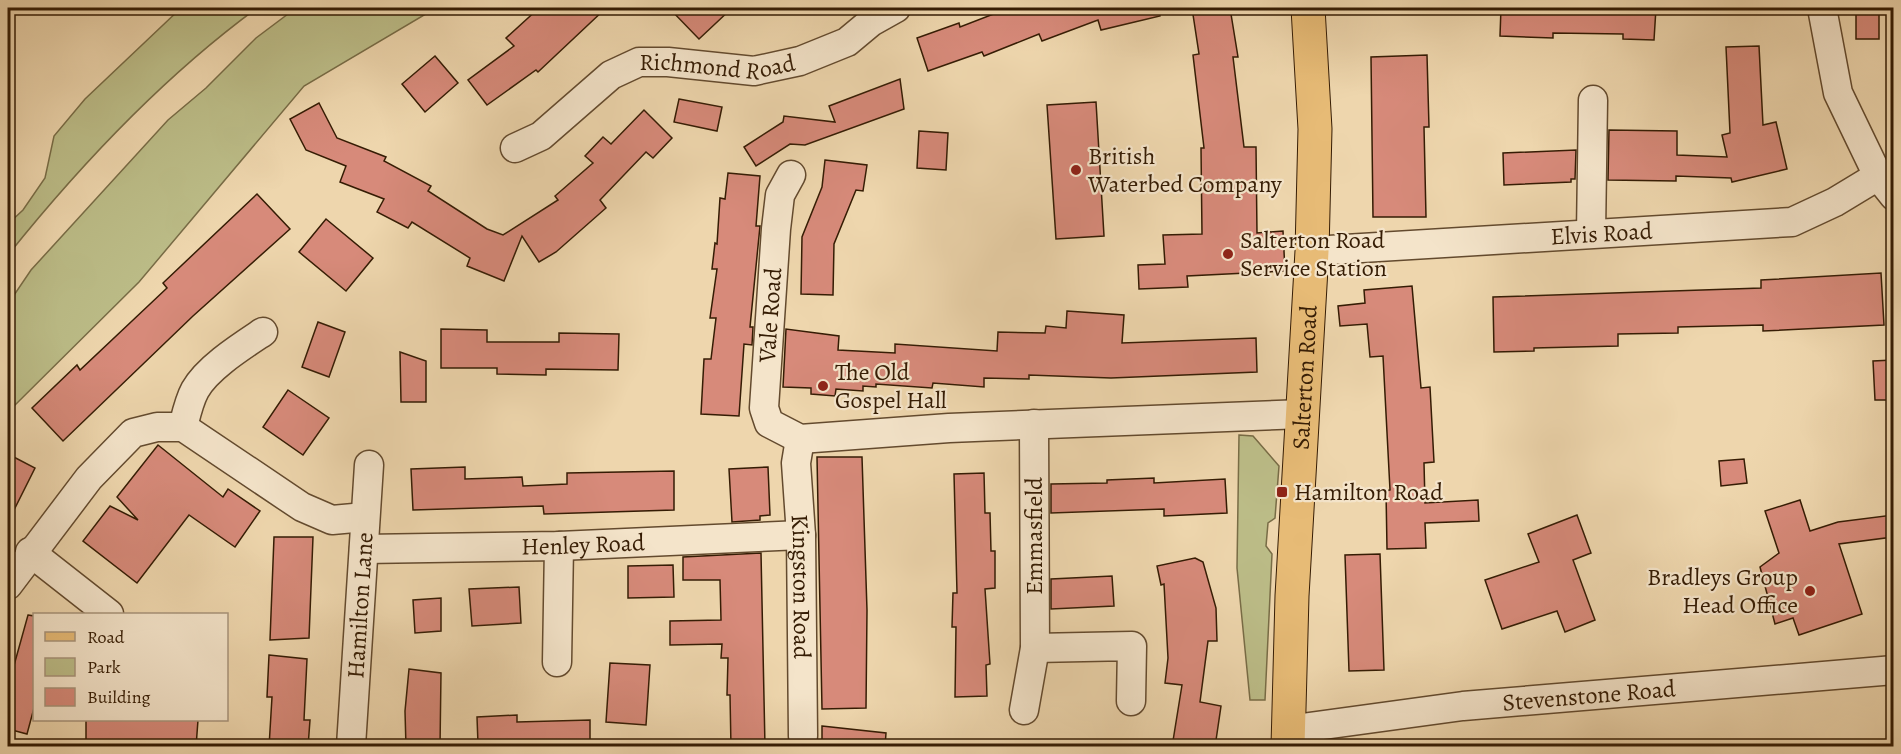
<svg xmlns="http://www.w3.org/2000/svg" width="1901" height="754" font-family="Alegreya,serif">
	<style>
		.green { fill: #bcbd88; stroke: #786c46; stroke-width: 1.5 }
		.building { fill: #d78a7a; stroke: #351c04; stroke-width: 1.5 }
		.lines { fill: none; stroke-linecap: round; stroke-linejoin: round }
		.minor-casing { stroke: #634a2e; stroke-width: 31 }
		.major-casing { stroke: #351c04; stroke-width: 35 }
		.minor { stroke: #f4e4ca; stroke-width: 28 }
		.major { stroke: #e7bb76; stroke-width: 33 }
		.poi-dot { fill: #8f2418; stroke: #f4e4ca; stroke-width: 2 }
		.labels { text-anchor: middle; stroke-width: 4.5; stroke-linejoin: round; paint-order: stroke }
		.street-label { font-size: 24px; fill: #351c04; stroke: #f4e4ca }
		.poi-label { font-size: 24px; fill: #351c04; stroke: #f4e4ca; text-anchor: start }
	</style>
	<rect width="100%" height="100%" fill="#eed6ad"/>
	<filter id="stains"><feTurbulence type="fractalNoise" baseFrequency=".00333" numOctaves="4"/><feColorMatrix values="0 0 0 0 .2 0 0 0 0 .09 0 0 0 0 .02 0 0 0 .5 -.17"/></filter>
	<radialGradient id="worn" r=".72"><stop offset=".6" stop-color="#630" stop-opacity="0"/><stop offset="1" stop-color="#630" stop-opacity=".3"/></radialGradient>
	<g class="green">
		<path d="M181,8H257C163,77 81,164 8,255V224L23,210L45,178L54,136L85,99Z"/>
		<path d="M296,8H436L304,86L139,282L8,412V304L31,270L168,120L206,88L256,38Z"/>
		<path d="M1239,435L1253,436L1279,466L1275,518L1268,523L1266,546L1272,554L1265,700H1250L1237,568Z"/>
	</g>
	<g class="building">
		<path d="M539,8H606L538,72L536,70L487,105L468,80L514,46L506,38Z"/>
		<path d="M669,8H732L699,39Z"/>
		<path d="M1009,8H1159L1160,16L1101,30L1098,20L1042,41L1039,34L984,56L982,52L928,71L917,38L959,23L960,27Z"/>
		<path d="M1192,8H1230L1238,57H1233L1244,147H1256L1257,233L1283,231L1285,271L1187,276L1188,287L1139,289L1138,265L1165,264L1163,235L1202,234L1201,148H1204L1193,55L1199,54Z"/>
		<path d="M1501,8H1656L1654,40L1623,39V34L1553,33V38L1500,36Z"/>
		<rect x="1856" y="12" width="23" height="27"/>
		<path d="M1759,46L1763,125L1776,122L1787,169L1732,182L1731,178L1676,176V181L1608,180L1609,130L1677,131V155L1727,157L1722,135L1730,133L1726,47Z"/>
		<path d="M1427,55L1429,127H1424L1426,217H1373L1371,57Z"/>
		<path d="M435,56L458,83L425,112L402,84Z"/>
		<path d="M900,79L904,109L805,145L790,144L756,166L744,147L783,122L784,116L835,122L829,106Z"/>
		<path d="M679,99L722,107L717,131L674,122Z"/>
		<path d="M1096,102L1104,236L1056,239L1047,105Z"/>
		<path d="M319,103L337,138L386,157L384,161L431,186L428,191L487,229L503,235L558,200L555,196L593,163L585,156L603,137L611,144L644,110L672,138L653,158L646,152L600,200L606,208L556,252L539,262L522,236L504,281L467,266L470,258L412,222L408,228L377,212L384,199L340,182L346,166L306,150L290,119Z"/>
		<path d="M919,131L948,133L946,170L917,168Z"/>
		<path d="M1576,150L1575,179H1571V182L1504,185L1503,153Z"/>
		<path d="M825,160L867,165L863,191L856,190L834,244L833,295L801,294L802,237L822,187Z"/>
		<path d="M728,173L760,176L756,226H760L750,327H753L752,345L744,344L739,416L701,414L704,359H711L716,318H710L717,269H712L715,243L717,244L720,198L725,199Z"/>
		<path d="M257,194L290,229L193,316L63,441L32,408L77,365L80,370L167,288L163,283Z"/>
		<path d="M326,219L373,258L346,291L299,252Z"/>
		<path d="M1881,273L1884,325L1763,331V325L1678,327V333L1618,334V346L1534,348V351L1494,352L1493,297L1761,288V280Z"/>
		<path d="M1412,286L1421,388L1430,387L1434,462L1424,463L1425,503L1478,500L1479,521L1425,523L1426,548L1387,549L1386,491L1390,490L1383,356L1370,357L1367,324L1340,326L1338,306L1365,303L1364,290Z"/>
		<path d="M1067,311L1124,315L1122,343L1256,338L1257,372L1111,378L1029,375V379L984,378V387L933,383L932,388L876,384V387L863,386V391L836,389L835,396L811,394V388L783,387L786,329L839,336L838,350L895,353V344L997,351L998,332L1045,333L1046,326L1066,328Z"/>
		<path d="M318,322L345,332L329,377L302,367Z"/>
		<path d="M441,329L487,330V342H559V333L619,334L618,370L546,369V375L497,374V368H441Z"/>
		<path d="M400,352L426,361V402H401Z"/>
		<path d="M1893,360V400H1875L1873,361Z"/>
		<path d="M288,390L329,418L303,455L263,427Z"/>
		<path d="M158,445L223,497L228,489L260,511L235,547L189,515L137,583L83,541L110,506L138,520L117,497Z"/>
		<path d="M8,454L35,468L8,522Z"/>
		<path d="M817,457H862L867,610L866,708L822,709Z"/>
		<path d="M1744,459L1747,483L1721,486L1719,461Z"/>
		<path d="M465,467V479L522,477L523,486L567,484V473L674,471V510L544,514L543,506L413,510L411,469Z"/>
		<path d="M768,467L770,515L760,516V520L732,522L729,469Z"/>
		<path d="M984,473L985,513H990L991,551H995V588L985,589L990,664L986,665L987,696L955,697L956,627H952L953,593H957L954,474Z"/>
		<path d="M1154,478V483L1225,479L1227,513L1164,516V509L1051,513V484L1107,483V480Z"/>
		<path d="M1800,500L1810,531L1838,522L1893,515V537L1839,544L1862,614L1799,635L1793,618L1775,624L1760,567L1779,553L1765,511Z"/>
		<path d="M1577,515L1591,553L1573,560L1595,620L1565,632L1557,611L1502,629L1485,580L1539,562L1528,534Z"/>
		<path d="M274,537H313L309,638L270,640Z"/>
		<path d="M761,553L765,747H731L730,695H727L728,658H721L722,644L670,645V621L721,620L720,580H683V557Z"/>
		<path d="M1380,554L1384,670L1349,671L1345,555Z"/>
		<path d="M1195,558L1203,562L1216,608L1217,641H1208L1200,702L1221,706L1215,747H1172L1182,685L1165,683L1168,658L1164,584L1161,585L1157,566Z"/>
		<path d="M673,565L674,597L628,598V566Z"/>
		<path d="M1112,576L1114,606L1051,609V579Z"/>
		<path d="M519,587L521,623L472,626L469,589Z"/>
		<path d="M441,598V631L415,633L413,600Z"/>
		<path d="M28,615L34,616V708L27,734L8,729V679L10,668L13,669Z"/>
		<path d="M269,655L307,659L304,720H310L308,747H269L272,697H267Z"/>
		<path d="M610,663L650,665L646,725L606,722Z"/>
		<path d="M409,669L441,673L440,747H406L405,711Z"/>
		<path d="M517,715V722L590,720V747H534V741L478,744L477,717Z"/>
		<path d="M86,720H198L196,747H86Z"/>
		<path d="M822,726L886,733L885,747H822Z"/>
	</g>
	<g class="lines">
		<defs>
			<g id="minor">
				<path d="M1822,8L1838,93L1878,176L1894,196"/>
				<path id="s1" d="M515,148L541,136L611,75L639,62H668L754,71L800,61L847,42L871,22L896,8"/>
				<path d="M791,175L780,195L776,229L764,408L769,423L800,439L949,428L1304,414"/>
				<path d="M1591,233L1593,100"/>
				<path id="s2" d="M1312,251L1792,222L1835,202L1878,176"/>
				<path d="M183,427C186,415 189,401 195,390C207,368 242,346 263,332"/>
				<path id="s3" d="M800,439L796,463L801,535L803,736"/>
				<path id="s4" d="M364,549L559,546L801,535"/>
				<path d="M30,552L109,614"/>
				<path d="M8,585L89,478L133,433L157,427H183L302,507L332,520L365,517"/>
				<path d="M1035,648L1132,646L1131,701"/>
				<path d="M557,662L559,546"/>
				<path d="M1024,710L1035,648L1034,424"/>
				<path id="s5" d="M1287,730L1463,706L1894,670"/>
				<path id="s6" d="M351,746L369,465"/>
			</g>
			<g id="major">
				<path id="s7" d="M1288,746L1292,596L1312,251L1315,129L1308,8"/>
			</g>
		</defs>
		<use href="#minor" class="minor-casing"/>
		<use href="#major" class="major-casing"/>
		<use href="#minor" class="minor"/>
		<use href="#major" class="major"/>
	</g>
	<g class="poi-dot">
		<circle cx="1076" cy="170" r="6"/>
		<circle cx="1228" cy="254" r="6"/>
		<circle cx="823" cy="386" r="6"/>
		<rect x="1276" y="486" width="12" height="12" rx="3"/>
		<circle cx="1810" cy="591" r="6"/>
	</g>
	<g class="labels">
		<g class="street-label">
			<text dy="8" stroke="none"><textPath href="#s1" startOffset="231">Richmond Road</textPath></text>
			<text dy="8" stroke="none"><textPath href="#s2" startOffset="290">Elvis Road</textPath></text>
			<text transform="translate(770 315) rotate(-86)" y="8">Vale Road</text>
			<text dy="8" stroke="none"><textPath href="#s7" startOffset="369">Salterton Road</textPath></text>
			<text transform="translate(1034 536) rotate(-90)" y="8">Emmasfield</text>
			<text dy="8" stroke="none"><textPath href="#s4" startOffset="219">Henley Road</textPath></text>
			<text dy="8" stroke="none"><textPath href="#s3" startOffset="148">Kingston Road</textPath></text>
			<text dy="8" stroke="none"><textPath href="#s6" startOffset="141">Hamilton Lane</textPath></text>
			<text dy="8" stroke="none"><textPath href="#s5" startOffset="304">Stevenstone Road</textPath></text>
		</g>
		<g class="poi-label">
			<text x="1088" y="164">British<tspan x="1088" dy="28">Waterbed Company</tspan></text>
			<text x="1240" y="248">Salterton Road<tspan x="1240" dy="28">Service Station</tspan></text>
			<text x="835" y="380">The Old<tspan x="835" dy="28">Gospel Hall</tspan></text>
			<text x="1294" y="500">Hamilton Road</text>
			<text x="1798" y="585" text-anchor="end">Bradleys Group<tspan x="1798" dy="28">Head Office</tspan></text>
		</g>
	</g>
	<rect width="1901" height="754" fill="none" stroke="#eed6ad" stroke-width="30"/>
	<rect x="9" y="9" width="1883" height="736" fill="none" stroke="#351c04" stroke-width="3"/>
	<rect x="15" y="15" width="1871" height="724" fill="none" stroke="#351c04" stroke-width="1.5"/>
	<rect x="33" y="613" width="195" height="108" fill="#f4e4ca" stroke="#a8947b" stroke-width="1.5"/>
	<rect x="45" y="632" width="30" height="9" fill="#e7bb76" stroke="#a8947b" stroke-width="1.5"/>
	<text x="87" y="643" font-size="18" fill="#351c04">Road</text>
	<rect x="45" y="658" width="30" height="18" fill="#bcbd88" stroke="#a8947b" stroke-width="1.5"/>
	<text x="87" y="673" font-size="18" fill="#351c04">Park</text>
	<rect x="45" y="688" width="30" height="18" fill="#d78a7a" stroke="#a8947b" stroke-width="1.5"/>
	<text x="87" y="703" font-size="18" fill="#351c04">Building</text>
	<rect width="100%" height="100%" filter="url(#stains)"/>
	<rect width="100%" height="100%" fill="url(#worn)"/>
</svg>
